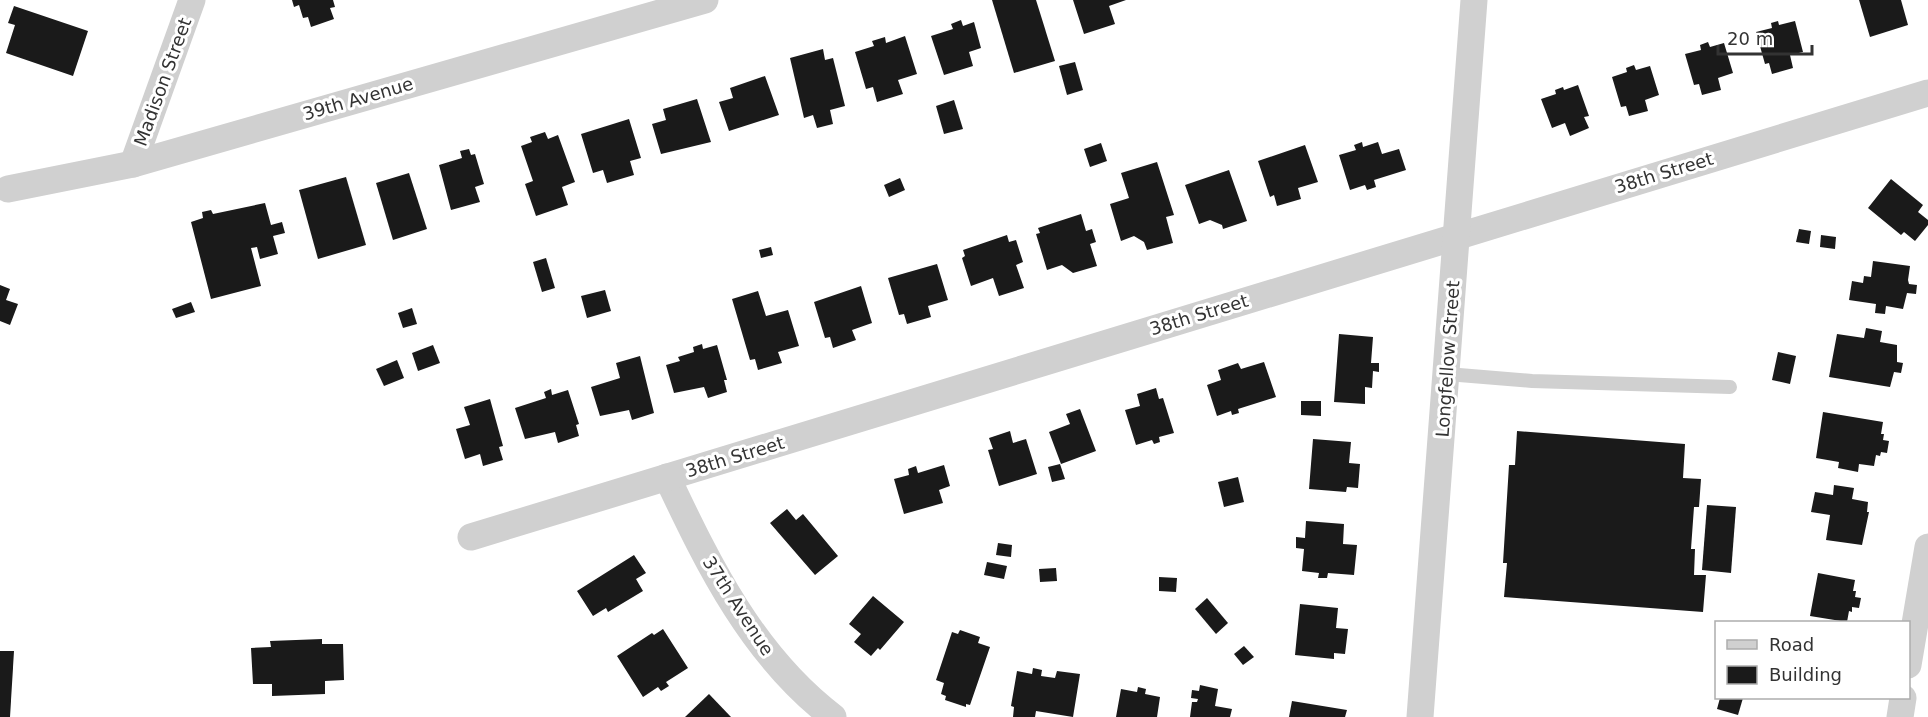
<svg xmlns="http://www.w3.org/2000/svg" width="1928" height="717" font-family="'DejaVu Sans',sans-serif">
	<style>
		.building { fill: #1a1a1a }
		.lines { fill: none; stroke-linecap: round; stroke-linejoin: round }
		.lane { stroke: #d0d0d0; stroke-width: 14 }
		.street { stroke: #d0d0d0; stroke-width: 27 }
		.labels { text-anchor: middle; stroke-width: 6; stroke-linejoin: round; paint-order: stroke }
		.street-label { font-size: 18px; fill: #333; stroke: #fff }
	</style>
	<rect width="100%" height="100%" fill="#fff"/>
	<g class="building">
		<path d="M292,0H333L335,7L330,8L334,19L311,27L308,17L303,18L299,5L294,7Z"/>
		<path d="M992,0H1036L1055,61L1014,73Z"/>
		<path d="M1073,0H1126L1109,6L1115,24L1084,34Z"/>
		<path d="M1859,0H1901L1908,25L1870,37Z"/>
		<path d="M14,6L88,31L73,76L6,53L15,25L8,23Z"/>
		<path d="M961,20L963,26L974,22L981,48L969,52L973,66L944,75L931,36L953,29L951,24Z"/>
		<path d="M1778,21L1779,25L1795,21L1803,52L1790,55L1793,68L1772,74L1769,63L1765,64L1756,32L1772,28L1771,23Z"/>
		<path d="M905,36L917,74L898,80L903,94L877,102L873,87L866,89L855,52L874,46L872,41L885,37L886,43Z"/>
		<path d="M1708,42L1710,47L1724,43L1733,73L1718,78L1721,90L1702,95L1699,84L1694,85L1685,54L1701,50L1700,45Z"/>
		<path d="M823,49L825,60L833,58L845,106L830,110L833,124L817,128L813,115L804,118L790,58Z"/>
		<path d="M1075,62L1083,90L1067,95L1059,66Z"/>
		<path d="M1634,65L1636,70L1650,66L1659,95L1645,100L1648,111L1629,116L1626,106L1621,107L1612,77L1627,72L1626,68Z"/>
		<path d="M765,76L779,115L729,131L719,102L733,98L730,88Z"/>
		<path d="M1578,85L1589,116L1584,117L1589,128L1570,136L1565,123L1552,128L1541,99L1556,94L1555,90L1563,87L1564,90Z"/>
		<path d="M697,99L711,142L661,154L652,124L666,120L663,109Z"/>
		<path d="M954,100L963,129L944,134L936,106Z"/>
		<path d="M629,119L641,158L630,161L634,175L607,183L603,170L593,173L581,134Z"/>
		<path d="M545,132L548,139L558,135L575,182L562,187L568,205L536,216L525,184L533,181L521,146L532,142L530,137Z"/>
		<path d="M1362,142L1363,147L1378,142L1382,154L1399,149L1406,170L1374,180L1376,187L1367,190L1365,185L1350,190L1339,155L1356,150L1354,145Z"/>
		<path d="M1101,143L1107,161L1090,167L1084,149Z"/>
		<path d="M1305,145L1318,182L1298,188L1301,199L1277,206L1274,195L1270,197L1258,161Z"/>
		<path d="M469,149L471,155L475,154L484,184L475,187L480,202L451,210L439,165L462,158L460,151Z"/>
		<path d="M1157,162L1174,215L1166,217L1173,243L1147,250L1144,242L1134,236L1121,241L1110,204L1129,198L1121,173Z"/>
		<path d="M1229,170L1247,221L1223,229L1222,225L1210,220L1199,224L1185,185Z"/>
		<path d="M409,173L427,229L393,240L376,183Z"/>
		<path d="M346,177L366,245L318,259L299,190Z"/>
		<path d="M900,178L905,190L889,197L884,185Z"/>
		<path d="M1891,179L1923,205L1918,212L1928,220V225L1915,241L1904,232L1901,235L1868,208Z"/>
		<path d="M265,203L271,225L282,222L285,233L273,236L278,254L260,259L257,247L251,248L261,286L211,299L191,222L203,218L202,212L211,210L213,214Z"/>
		<path d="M1081,214L1086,231L1092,229L1096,242L1090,244L1097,266L1073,273L1062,265L1047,270L1036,234L1040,233L1038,228Z"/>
		<path d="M1799,229L1811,231L1809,244L1796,242Z"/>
		<path d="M1007,235L1009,242L1016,240L1023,262L1016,265L1024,288L999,296L993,278L971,286L962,258L965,256L963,250Z"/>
		<path d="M1821,235L1836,237L1835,249L1820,247Z"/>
		<path d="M771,247L773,255L761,258L759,250Z"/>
		<path d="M546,258L555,288L542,292L533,262Z"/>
		<path d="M1873,261L1910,266L1908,280L1909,284L1917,285L1916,294L1907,293L1903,309L1886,306L1885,314L1875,313L1876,304L1849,300L1852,281L1863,283L1864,276L1871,277Z"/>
		<path d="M937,264L948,300L928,306L931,317L907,324L904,314L899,315L888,278Z"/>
		<path d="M0,285L10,289L6,300L18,304L10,325L0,321Z"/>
		<path d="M861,286L872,323L852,330L856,340L833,348L830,337L825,338L814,302Z"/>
		<path d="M605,290L611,311L587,318L581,296Z"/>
		<path d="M758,291L766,316L788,310L799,346L778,352L782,363L758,370L755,359L750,360L732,299Z"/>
		<path d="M191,302L195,312L176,318L172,309Z"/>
		<path d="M412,308L417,324L403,328L398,313Z"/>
		<path d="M1866,328L1882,331L1880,342L1897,345V362L1903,363L1901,373L1894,372L1890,387L1829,377L1837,334L1864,338Z"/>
		<path d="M1339,334L1373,337L1371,363H1379V372L1373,371L1372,388L1365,387V404L1334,402Z"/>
		<path d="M702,344L703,349L717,345L727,380H724L727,392L708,398L704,387L674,393L666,365L680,361L678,357L694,352L693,347Z"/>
		<path d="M433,345L440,363L418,371L412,353Z"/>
		<path d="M1778,352L1796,356L1790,384L1772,380Z"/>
		<path d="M640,356L654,413L632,420L629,410L600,416L591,387L620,378L616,363Z"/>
		<path d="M397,360L404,378L384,386L376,369Z"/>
		<path d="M1264,362L1276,397L1238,409L1239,413L1232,415L1231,411L1217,416L1207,385L1221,380L1218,370L1238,363L1241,369Z"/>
		<path d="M1156,388L1159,399L1163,398L1174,433L1159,437L1160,442L1154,444L1152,440L1136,445L1125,410L1140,406L1137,394Z"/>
		<path d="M551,389L552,395L568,390L579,424L576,425L579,436L558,443L555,432L525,439L515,408L546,398L544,392Z"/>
		<path d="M490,399L503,446L499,447L503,460L483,466L480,454L465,459L456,429L470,425L464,407Z"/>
		<path d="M1301,401H1321V416L1301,415Z"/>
		<path d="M1080,409L1096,451L1061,464L1049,432L1070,424L1066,414Z"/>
		<path d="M1823,412L1883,422L1881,434H1884L1883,440L1889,441L1887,453L1881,452L1880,456L1876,455L1874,466L1859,464L1858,472L1838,468L1839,462L1816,458Z"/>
		<path d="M1010,431L1013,443L1026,439L1037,474L999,486L988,450L993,449L989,438Z"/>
		<path d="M1517,431L1685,444L1683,478L1701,479L1699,507H1694L1691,549H1695L1694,575H1706L1703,612L1504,597L1507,563H1503L1509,465H1515Z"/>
		<path d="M1313,439L1351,442L1349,463L1360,464L1358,488L1347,487L1346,492L1309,489Z"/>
		<path d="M1060,464L1065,479L1052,482L1048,467Z"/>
		<path d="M944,465L950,486L939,490L943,503L904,514L894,479L909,475L908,469L916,466L918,473Z"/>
		<path d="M1238,477L1244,502L1224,507L1218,482Z"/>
		<path d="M1834,485L1854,488L1852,499L1868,502L1867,512H1869L1862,545L1826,540L1830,515L1811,512L1815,492L1833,495Z"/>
		<path d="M1707,505L1736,507L1731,573L1702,570Z"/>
		<path d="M787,509L796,520L803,514L838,556L815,575L770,523Z"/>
		<path d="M1306,521L1344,524L1343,544L1357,545L1354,575L1328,573L1327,578H1318L1319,573L1302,571L1304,549L1296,548V537L1305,538Z"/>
		<path d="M998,543L1012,545L1011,557L996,555Z"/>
		<path d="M634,555L646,573L636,579L643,591L608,612L606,608L593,616L577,591Z"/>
		<path d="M987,562L1007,566L1004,579L984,575Z"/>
		<path d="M1056,568L1057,581L1040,582L1039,569Z"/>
		<path d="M1818,573L1855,580L1853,591H1856L1855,597L1861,598L1859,608L1852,607V612L1849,611L1847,622L1810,616Z"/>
		<path d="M1159,577L1177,578L1176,592L1159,591Z"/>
		<path d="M873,596L904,622L880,650L878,648L871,656L854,642L861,634L849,624Z"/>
		<path d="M1207,598L1228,623L1216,634L1195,609Z"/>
		<path d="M1300,604L1338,608L1336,628L1348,629L1345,654L1334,653V659L1295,655Z"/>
		<path d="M663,629L688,668L666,682L669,686L661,691L658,687L643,697L617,656L652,633L654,635Z"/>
		<path d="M960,630L980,637L978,643L990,647L970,705L966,704V707L945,700L946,696L941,694L944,683L936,680L952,632L958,634Z"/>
		<path d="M322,639V644H343L344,680L325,681V694L272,696V684H253L251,648L271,647L270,641Z"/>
		<path d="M1244,646L1254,657L1243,665L1234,654Z"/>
		<path d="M0,651H14L10,717H0Z"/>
		<path d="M1033,668L1042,670L1041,676L1055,678L1057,671L1080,674L1073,717L1036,711L1035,717H1013L1014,707L1011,706L1017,671L1032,674Z"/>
		<path d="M1200,685L1218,689L1215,706L1232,709L1230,717H1190L1192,702H1197L1198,699L1191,698L1192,690L1199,691Z"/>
		<path d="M1138,687L1146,689L1145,694L1160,697L1157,717H1116L1121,689L1137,692Z"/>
		<path d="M709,694L731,717H685Z"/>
		<path d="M1720,698H1743L1738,715L1717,709Z"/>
		<path d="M1292,701L1347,710L1345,717H1289Z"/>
	</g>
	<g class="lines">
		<path class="lane" d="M1447,374L1532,381L1730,387"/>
		<g class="street">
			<path d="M133,164L192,0"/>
			<path d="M8,189L133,164L705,0"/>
			<path d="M667,477C709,566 753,656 833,717"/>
			<path d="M471,537L1928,93"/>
			<path d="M1908,665L1928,547"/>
			<path d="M1420,717L1474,0"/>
			<path d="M1900,717L1903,698"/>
		</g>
	</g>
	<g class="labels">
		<g class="street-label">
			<text transform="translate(163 82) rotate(-70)" y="6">Madison Street</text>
			<text transform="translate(358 99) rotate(-16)" y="6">39th Avenue</text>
			<text transform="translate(1664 173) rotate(-17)" y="6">38th Street</text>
			<text transform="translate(1199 315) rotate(-17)" y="6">38th Street</text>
			<text transform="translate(1448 359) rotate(-86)" y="6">Longfellow Street</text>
			<text transform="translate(735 457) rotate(-17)" y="6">38th Street</text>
			<text transform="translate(738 606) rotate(57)" y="6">37th Avenue</text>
		</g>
	</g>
	<rect x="1715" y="621" width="195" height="78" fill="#ffffff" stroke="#adadad" stroke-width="1.5"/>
	<rect x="1727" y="640" width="30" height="9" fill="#d0d0d0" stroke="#adadad" stroke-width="1.5"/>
	<text x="1769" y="651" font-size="18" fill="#333333">Road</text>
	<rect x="1727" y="666" width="30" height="18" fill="#1a1a1a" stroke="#adadad" stroke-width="1.5"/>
	<text x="1769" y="681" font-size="18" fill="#333333">Building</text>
	<path d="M1718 45v9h94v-9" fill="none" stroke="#333333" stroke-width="3"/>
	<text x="1727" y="45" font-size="18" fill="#333333" stroke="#ffffff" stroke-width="4.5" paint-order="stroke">20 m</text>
</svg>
